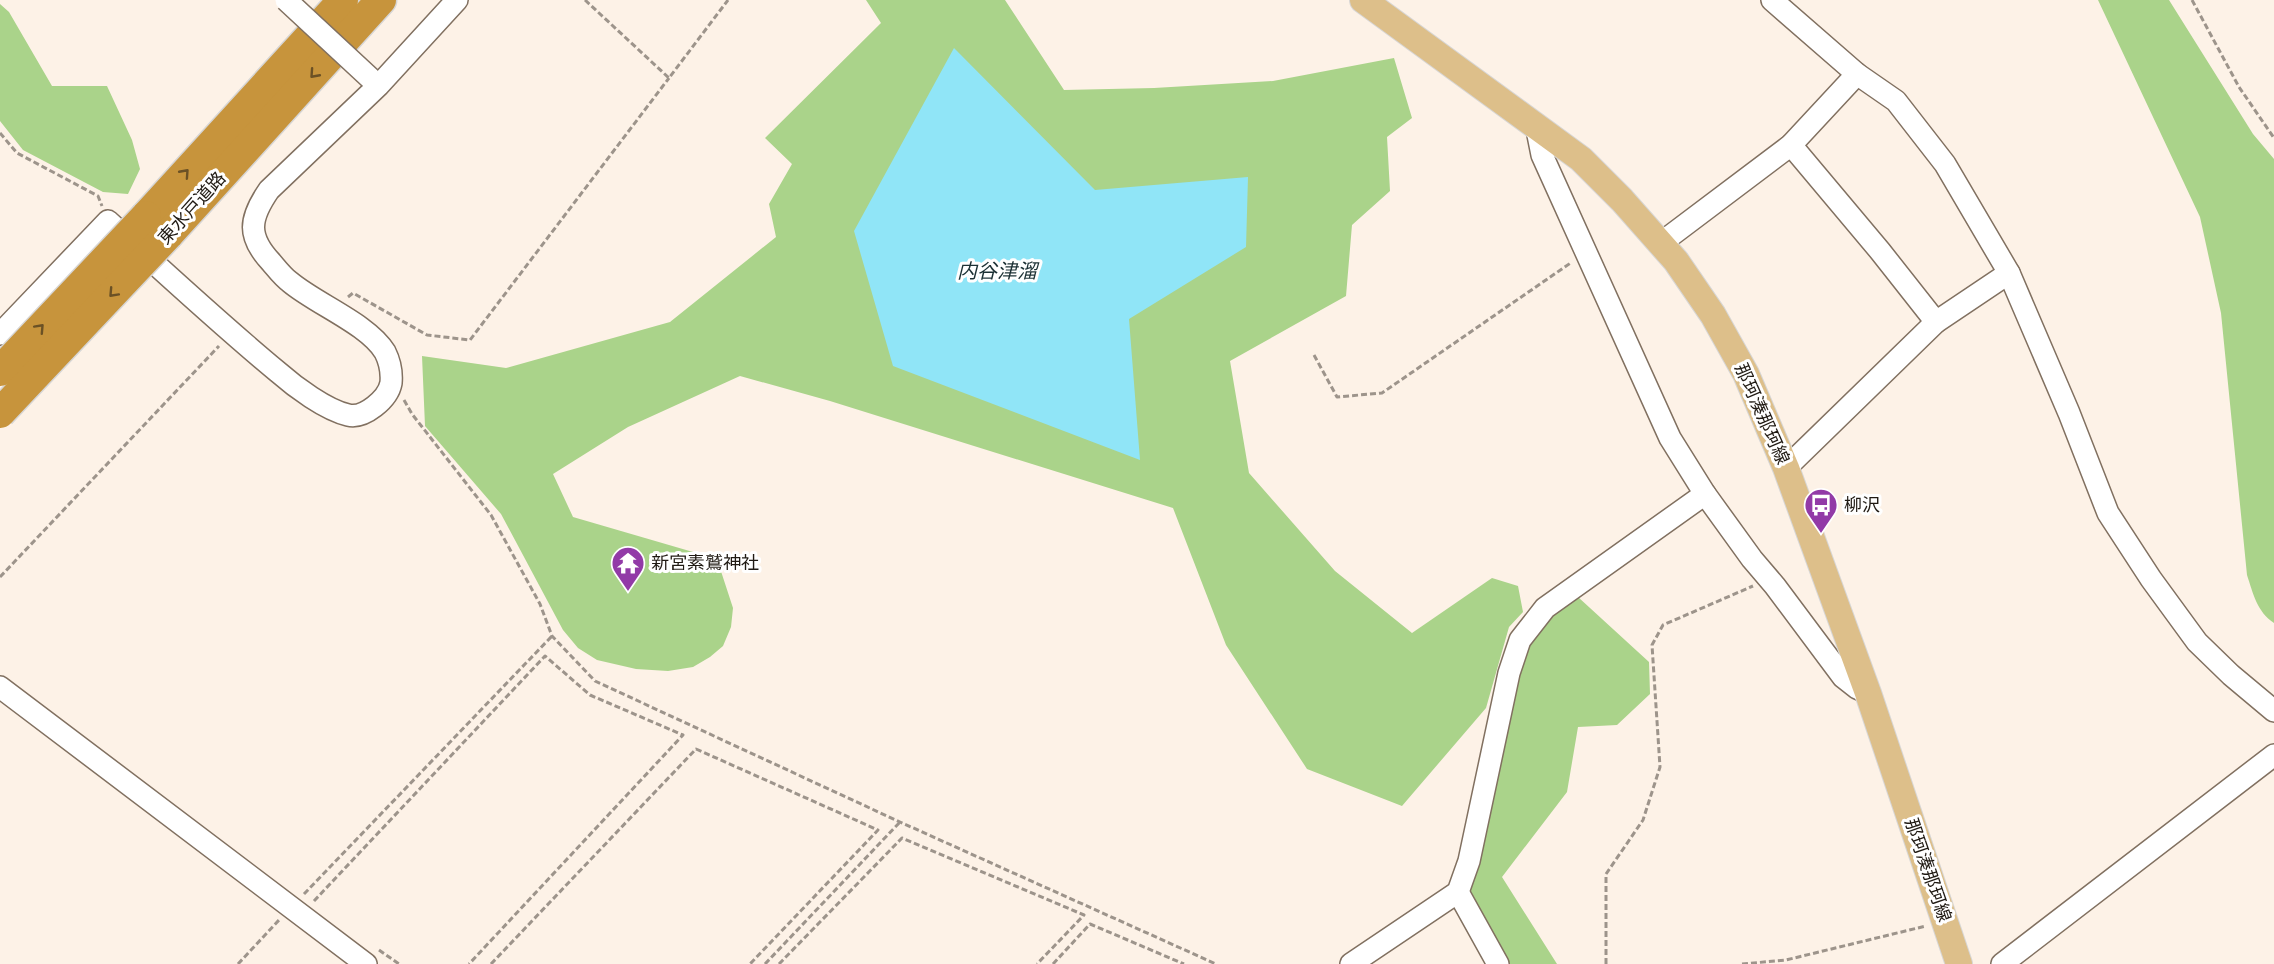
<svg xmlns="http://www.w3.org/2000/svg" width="2274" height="964" font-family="'DM Sans','Noto Sans JP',sans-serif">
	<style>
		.forest { fill: #aad38a }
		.water { fill: #90e5f7 }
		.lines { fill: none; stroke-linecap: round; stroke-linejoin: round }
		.minor-casing { stroke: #817060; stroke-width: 24 }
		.major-casing { stroke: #d7d6d5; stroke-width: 28 }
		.highway-casing { stroke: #d7d6d5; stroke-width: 33 }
		.path { stroke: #9d948b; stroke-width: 3; stroke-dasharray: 6 3; stroke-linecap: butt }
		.minor { stroke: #fff; stroke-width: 21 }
		.major { stroke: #ddbf8a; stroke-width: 26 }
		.highway { stroke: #c7943c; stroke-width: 30 }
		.minor-bridge-casing { stroke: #817060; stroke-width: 24; stroke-linecap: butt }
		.highway-bridge-casing { stroke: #d7d6d5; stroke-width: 33; stroke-linecap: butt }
		.minor-bridge { stroke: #fff; stroke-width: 21 }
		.highway-bridge { stroke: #c7943c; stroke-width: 30 }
		.oneway { stroke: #6b5125 }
		.labels { text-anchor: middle; stroke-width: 6; stroke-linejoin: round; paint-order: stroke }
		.street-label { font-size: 18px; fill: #201a13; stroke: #fff }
		.poi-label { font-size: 18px; fill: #201a13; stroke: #fff; text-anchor: start }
		.water-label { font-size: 20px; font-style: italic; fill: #1b3034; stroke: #fff }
	</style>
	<rect width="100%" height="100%" fill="#fdf2e7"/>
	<g class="forest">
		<path d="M866,0H1005L1064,90L1154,88L1273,81L1394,58L1412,118L1387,137L1390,191L1352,225L1346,296L1230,361L1249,473L1335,571L1412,633L1492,578L1518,586L1523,612L1509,627L1486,708L1402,806L1307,769L1226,645L1173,508L830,401L740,376L628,427L553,474L573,517L717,559L733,608L731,627L723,646L710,657L693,667L668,671L636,669L597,660L578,648L563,630L501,514L425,426L422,356L506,368L670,322L776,237L769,204L792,164L765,138L881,23Z"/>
		<path d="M2098,0H2169L2253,134L2274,159V623C2257,612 2253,593 2247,575L2221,313L2200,217Z"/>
		<path d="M0,4L9,12L52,86H107L132,140L140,169L128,194L103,192L23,150L0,121Z"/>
		<path d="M1578,597L1649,662L1650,694L1617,725L1578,727L1567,792L1502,877L1557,964H1502L1463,892L1517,675L1529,644L1552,611Z"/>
	</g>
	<path class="water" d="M954,48L1095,190L1248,177L1246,247L1129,319L1140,460L893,366L854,231Z"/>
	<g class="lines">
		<defs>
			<g id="minor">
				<path d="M1772,0L1857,74L1896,101L1945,164L2009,273L2069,413L2108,513L2151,579L2197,642L2231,675L2274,711"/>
				<path d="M1536,125L1542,155L1670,438L1705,494L1752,559L1775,586L1843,677L1857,688L1868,693"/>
				<path d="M1791,145L1880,251L1936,322"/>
				<path d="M1661,243L1791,145L1857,74"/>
				<path d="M0,334L108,221C164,272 220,324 278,372C295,387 326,410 348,415C364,419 388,399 391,383C392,372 390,362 385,352C368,324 316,304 290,282C283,277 277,269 271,262C247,236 249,219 269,190L379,85L457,0"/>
				<path d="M1786,468L1936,322L2009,273"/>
				<path d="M0,687L366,964"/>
				<path d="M1458,892L1498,964"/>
				<path d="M1351,964L1458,892L1469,861L1509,673L1520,640L1545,608L1705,494"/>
				<path d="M2002,964L2274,755"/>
			</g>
			<path id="major" d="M1363,0L1581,159L1622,200L1676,261L1713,315L1746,374L1786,468L1868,693L1959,964"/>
			<g id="highway">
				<path d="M146,216L343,0"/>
				<path d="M168,235L381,0"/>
			</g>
		</defs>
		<use href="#minor" class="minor-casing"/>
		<use href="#major" class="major-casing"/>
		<use href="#highway" class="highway-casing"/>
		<g class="path">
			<path d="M585,0L669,78L728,0"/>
			<path d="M2192,0L2239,87L2274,138"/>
			<path d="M0,133L17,153L98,196L102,206"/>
			<path d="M348,297L353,293L427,335L470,340L669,78"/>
			<path d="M1314,355L1337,397L1382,393L1572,262"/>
			<path d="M404,400L412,414L491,515L540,604L552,636L595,681L900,822L1216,964"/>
			<path d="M0,577L219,346"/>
			<path d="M304,894L552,636"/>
			<path d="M314,901L545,656L590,695L683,735L469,964"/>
			<path d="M379,950L399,964"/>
			<path d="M238,964L279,920"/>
			<path d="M491,964L696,749L878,830L750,964"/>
			<path d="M765,964L900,822"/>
			<path d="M779,964L902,838L1084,915L1037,964"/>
			<path d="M1053,964L1090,924L1184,964"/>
			<path d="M1606,964V874L1643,820L1660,767L1652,645L1663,625L1753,586"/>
			<path d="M1742,964L1786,960L1926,926"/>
		</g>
		<use href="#minor" class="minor"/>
		<use href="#major" class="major"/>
		<use href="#highway" class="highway"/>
		<defs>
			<path id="minor-bridge" d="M286,0L370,78"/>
			<g id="highway-bridge">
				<path d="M0,371L146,216"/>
				<path d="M0,413L168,235"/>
			</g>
		</defs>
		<use href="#minor-bridge" class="minor-bridge-casing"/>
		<use href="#highway-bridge" class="highway-bridge-casing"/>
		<use href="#minor-bridge" class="minor-bridge"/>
		<use href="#highway-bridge" class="highway-bridge"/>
	</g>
	<defs><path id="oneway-chevron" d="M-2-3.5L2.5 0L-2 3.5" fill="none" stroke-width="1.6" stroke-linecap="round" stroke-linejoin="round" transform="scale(1.5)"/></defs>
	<g class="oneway">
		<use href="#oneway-chevron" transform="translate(314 74) rotate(132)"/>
		<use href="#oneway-chevron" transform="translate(185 173) rotate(-48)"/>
		<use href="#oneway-chevron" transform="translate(113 293) rotate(133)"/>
		<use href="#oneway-chevron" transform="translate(40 328) rotate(-47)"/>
	</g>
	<defs>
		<symbol id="bus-pin" viewBox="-11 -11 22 30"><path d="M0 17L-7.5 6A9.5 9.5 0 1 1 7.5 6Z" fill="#923aa7" stroke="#fff"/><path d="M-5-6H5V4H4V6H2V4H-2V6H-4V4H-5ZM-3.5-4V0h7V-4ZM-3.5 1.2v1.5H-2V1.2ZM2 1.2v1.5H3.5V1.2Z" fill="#fff"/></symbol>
		<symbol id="temple-pin" viewBox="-11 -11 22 30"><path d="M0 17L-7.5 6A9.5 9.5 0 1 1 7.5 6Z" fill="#923aa7" stroke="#fff"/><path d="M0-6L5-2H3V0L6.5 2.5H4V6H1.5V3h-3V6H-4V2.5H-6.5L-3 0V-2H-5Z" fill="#fff"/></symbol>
	</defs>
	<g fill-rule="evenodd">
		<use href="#bus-pin" x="1802" y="486" width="38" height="52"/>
		<use href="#temple-pin" x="609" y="544" width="38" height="52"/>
	</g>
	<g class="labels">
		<g class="street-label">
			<text transform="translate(192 208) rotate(-48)" y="6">東水戸道路</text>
			<text transform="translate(1762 414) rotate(66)" y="6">那珂湊那珂線</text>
			<text transform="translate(1928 870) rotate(71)" y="6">那珂湊那珂線</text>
		</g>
		<g class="poi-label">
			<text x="1844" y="511">柳沢</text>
			<text x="651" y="569">新宮素鷲神社</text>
		</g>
		<g class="water-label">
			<text x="997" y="278">内谷津溜</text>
		</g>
	</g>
</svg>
